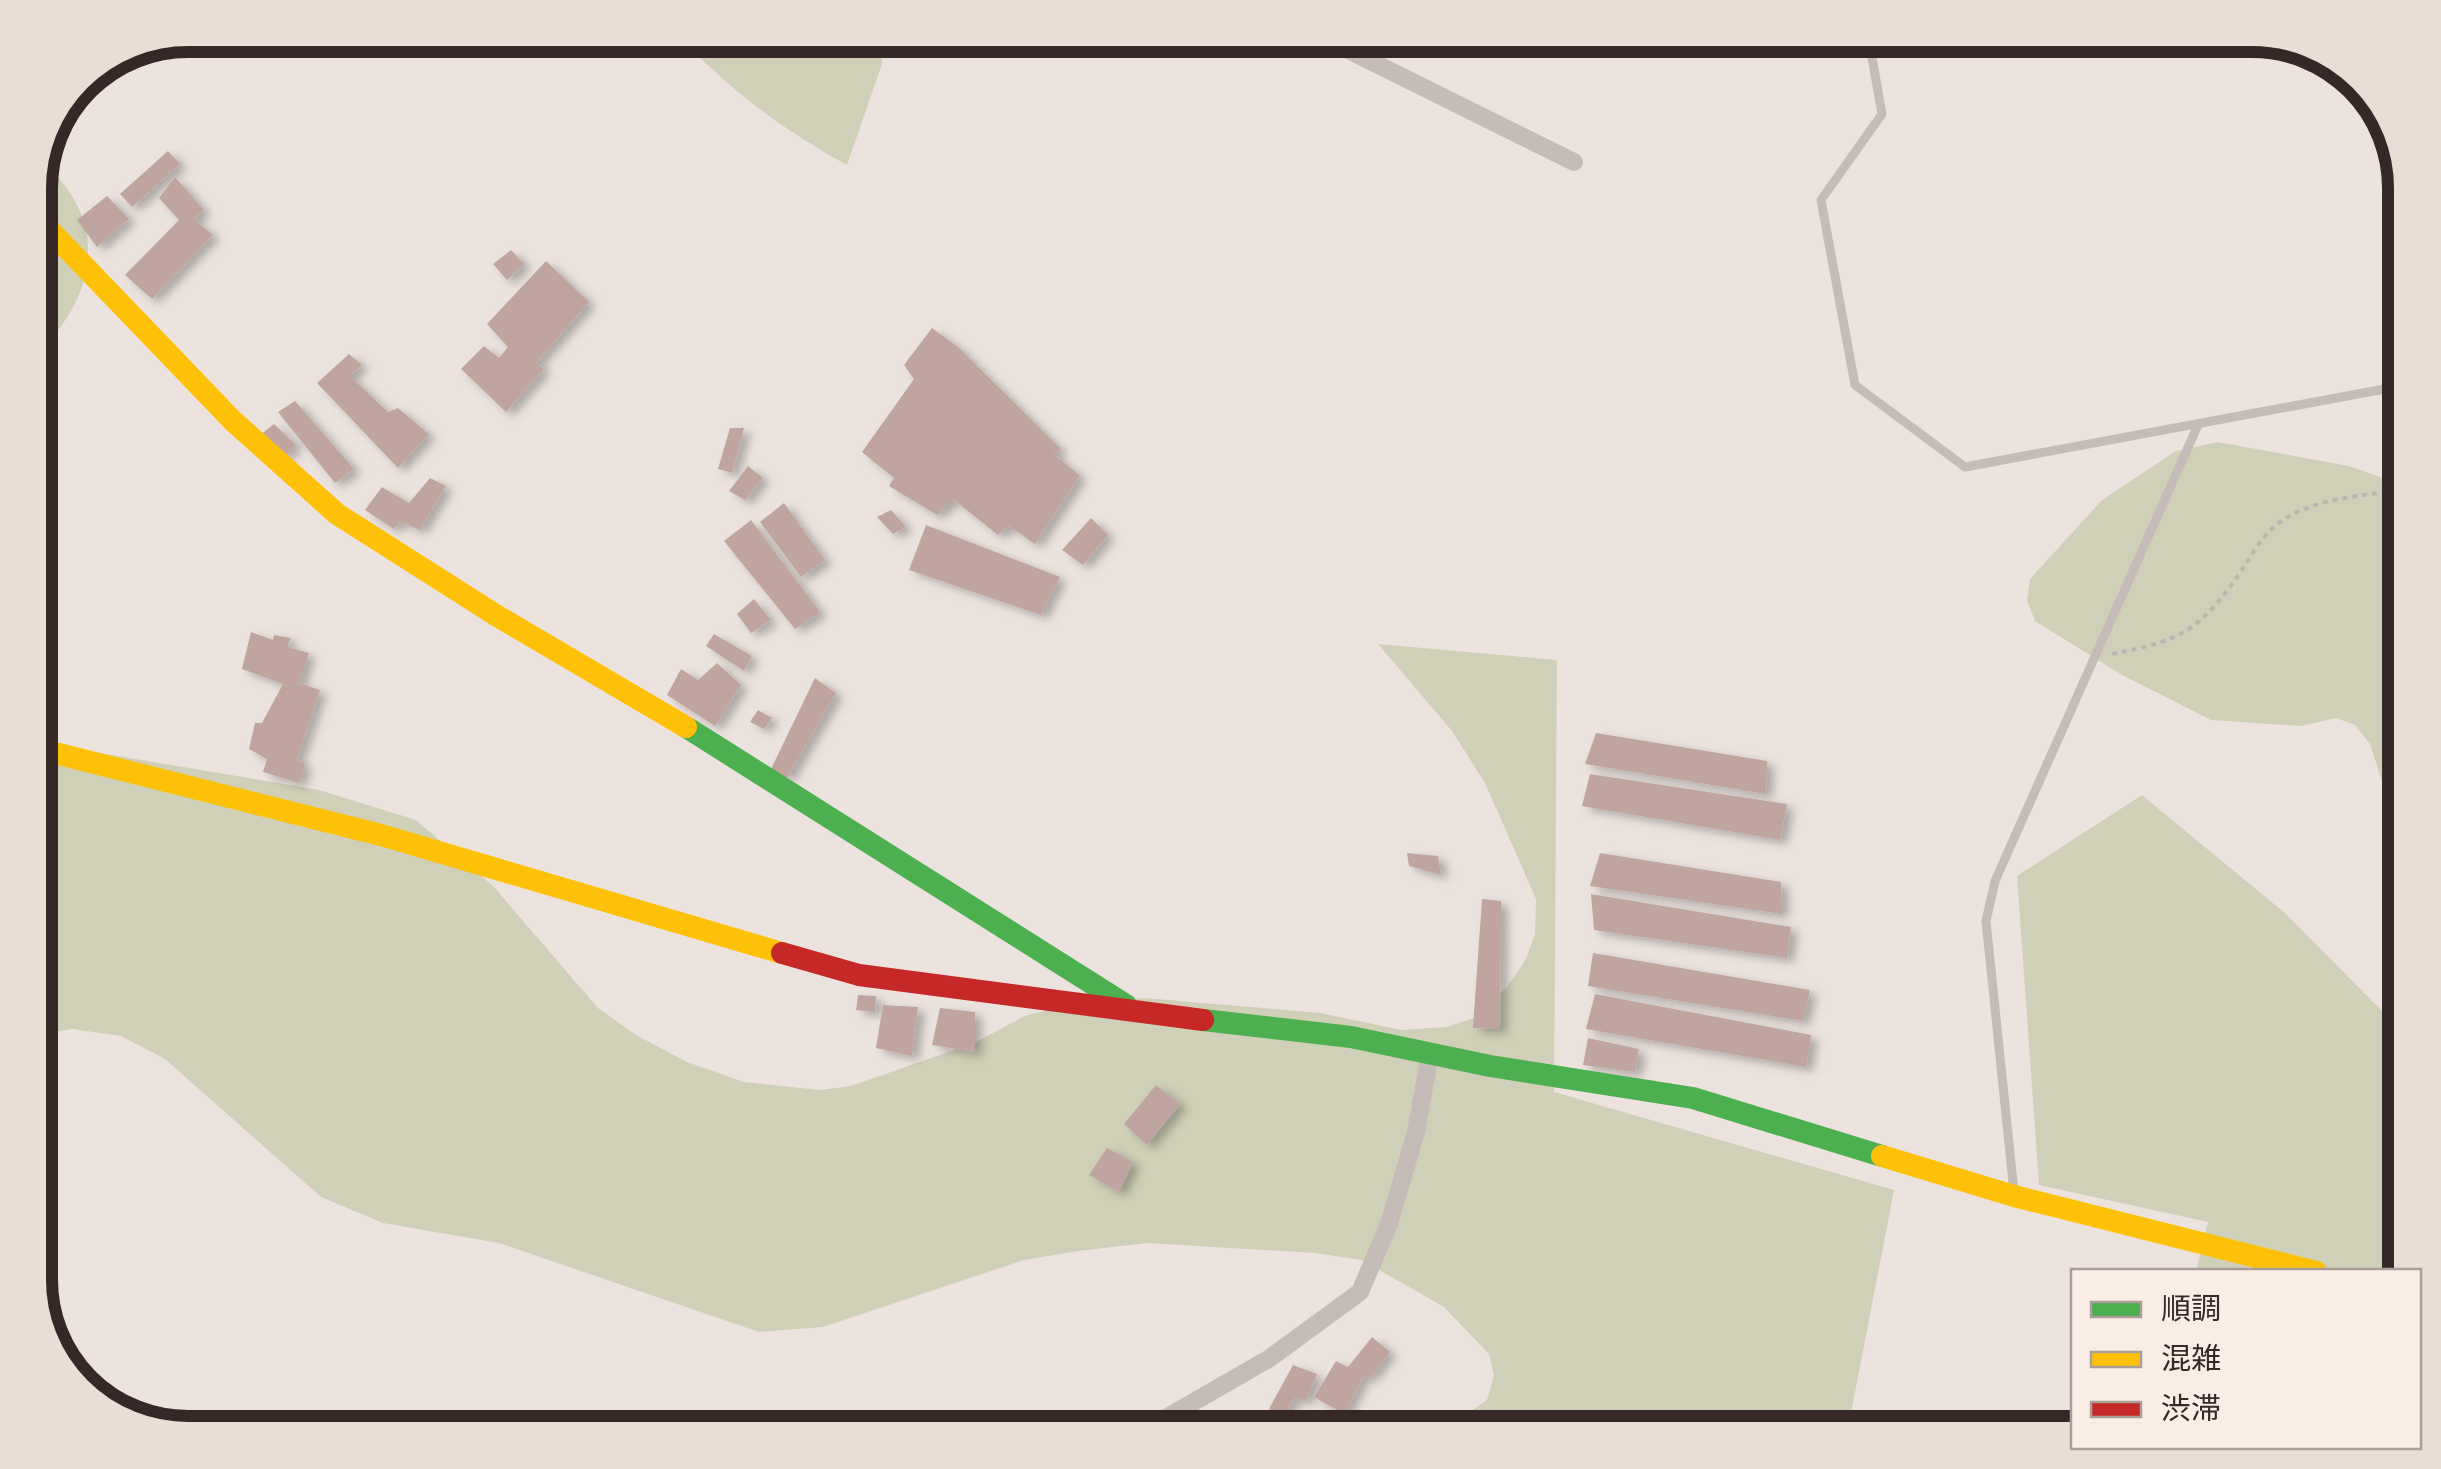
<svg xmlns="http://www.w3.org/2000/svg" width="2441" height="1469" font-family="Poppins,'Noto Sans JP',sans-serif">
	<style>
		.green { fill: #d0d0b8 }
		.building { fill: #c0a49f; filter: url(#shadow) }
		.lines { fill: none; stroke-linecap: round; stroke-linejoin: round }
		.path { stroke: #bdb4b0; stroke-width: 4; stroke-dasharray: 5 5; stroke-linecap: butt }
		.lane { stroke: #c5bcb7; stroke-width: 9 }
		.street { stroke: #c5bcb7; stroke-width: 18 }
		.fast { stroke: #4caf50; stroke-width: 22 }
		.slow { stroke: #ffc107; stroke-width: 22 }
		.jam { stroke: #c62828; stroke-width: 22 }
		.rim { fill: none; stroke: #352826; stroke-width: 12 }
	</style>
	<defs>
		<filter id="shadow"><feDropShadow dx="7" dy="4.5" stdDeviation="5" flood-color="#0004"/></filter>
	</defs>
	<rect width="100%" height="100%" fill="#ece3de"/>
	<g class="green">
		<path d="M678,35H884L882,64L847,165C782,129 729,90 678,35Z"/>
		<path d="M43,162C111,223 97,296 35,356V179Z"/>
		<path d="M2218,442L2349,466L2406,486V855L2370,744L2355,725L2336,718L2301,726L2211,720L2122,675L2035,621L2027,600L2030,579L2102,500L2176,451Z"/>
		<path d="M1378,644L1557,660L1554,1092L1894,1190L1847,1434H1437L1487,1400L1494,1375L1489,1354L1444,1307L1362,1260L1315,1253L1147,1243L1078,1251L1024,1260L823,1327L759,1332L499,1243L383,1223L321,1197L165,1059L121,1036L72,1029L35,1035V742L319,790L416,820L493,886L598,1008L636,1035L687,1062L744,1082L820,1090L851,1086L974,1043L1025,1016L1068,1005L1144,998L1321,1013L1401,1030L1446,1027L1474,1018L1507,987L1526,959L1535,934L1536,899L1485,783L1452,731Z"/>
		<path d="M2142,795L2286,914L2388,1017L2406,1025V1271H2196L2208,1222L2039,1185L2017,876Z"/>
	</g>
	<g class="building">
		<path d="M168,151L180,164L132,207L120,194Z"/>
		<path d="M175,177L204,210L194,219L213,235L152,299L125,275L179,220L159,198Z"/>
		<path d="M107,196L129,219L97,247L77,220Z"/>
		<path d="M511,250L524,264L507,280L493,264Z"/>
		<path d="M546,261L589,302L536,363L544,369L506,412L461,369L484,346L499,358L508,347L487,324Z"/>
		<path d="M932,328L958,347L1061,449L1054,454L1080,476L1035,544L1009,526L998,535L953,499L937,515L889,486L894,478L862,452L914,379L904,365Z"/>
		<path d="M349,354L362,365L350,376L388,412L398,408L429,434L398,468L317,383Z"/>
		<path d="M295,401L354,469L335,483L278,412Z"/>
		<path d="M274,424L296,445L284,457L260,435Z"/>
		<path d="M730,428H744L732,473L718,469Z"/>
		<path d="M748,466L763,478L745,500L729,491Z"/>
		<path d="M430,478L446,486L420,530L400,521L394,529L365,510L382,487L409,503Z"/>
		<path d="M784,503L825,560L801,577L760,522Z"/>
		<path d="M891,510L906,527L893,534L877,517Z"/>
		<path d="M1091,518L1108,535L1083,565L1062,550Z"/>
		<path d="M751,520L820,612L795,629L724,541Z"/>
		<path d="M926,525L1060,577L1041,615L909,570Z"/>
		<path d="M754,599L771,620L751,633L737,614Z"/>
		<path d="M251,632L273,640L274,635L291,638L287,647L309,653L299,683L320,690L297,760L305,764L299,783L263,772L267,759L249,749L255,723H262L283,684L242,669Z"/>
		<path d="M714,634L752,656L744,671L706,646Z"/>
		<path d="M717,663L741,685L715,726L667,695L681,669L698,680Z"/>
		<path d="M815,678L836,693L787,778L771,769Z"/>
		<path d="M758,710L772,718L764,729L750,722Z"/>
		<path d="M1596,733L1767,761L1766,794L1585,764Z"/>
		<path d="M1590,774L1787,804L1780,840L1582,806Z"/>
		<path d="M1407,853L1438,856L1441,875L1409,866Z"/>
		<path d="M1600,853L1781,882L1782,914L1590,886Z"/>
		<path d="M1591,894L1791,927L1787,958L1594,930Z"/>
		<path d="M1482,899L1501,901L1500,1029L1473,1028Z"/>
		<path d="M1593,953L1810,990L1803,1021L1588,986Z"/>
		<path d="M1595,994L1811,1035L1806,1067L1586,1029Z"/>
		<path d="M858,995L876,996L875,1012L856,1010Z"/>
		<path d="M883,1005L918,1007L912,1056L876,1048Z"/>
		<path d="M940,1008L975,1012V1052L932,1045Z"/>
		<path d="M1588,1038L1639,1049L1635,1072L1583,1065Z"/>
		<path d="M1156,1085L1180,1104L1147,1145L1124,1124Z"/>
		<path d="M1107,1148L1133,1162L1119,1192L1089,1175Z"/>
		<path d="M1372,1337L1390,1352L1370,1378L1364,1375L1344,1414L1314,1397L1336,1361L1348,1367Z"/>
		<path d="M1293,1365L1317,1374L1306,1401L1295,1397L1283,1418L1269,1409Z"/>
	</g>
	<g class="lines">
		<path class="path" d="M2112,654C2184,640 2200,630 2242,570C2253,553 2263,534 2280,522C2315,497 2365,496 2406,489"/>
		<g class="lane">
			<path d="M1868,35L1882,114L1821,200L1855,385L1965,467L2406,385"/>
			<path d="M2014,1192L1986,921L1995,881L2198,425"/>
		</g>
		<g class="street">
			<path d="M1318,35L1574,162"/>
			<path d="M1138,1434L1270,1358L1360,1292L1389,1224L1416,1132L1430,1054"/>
		</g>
		<g class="fast">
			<path d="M686,727L1126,1005"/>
			<path d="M1203,1020L1351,1037L1490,1066L1693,1098L1882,1156"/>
		</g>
		<g class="slow">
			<path d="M35,215L233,421L337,514L494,614L686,727"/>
			<path d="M35,748L381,835L782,953"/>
			<path d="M1882,1156L2014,1196L2316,1272"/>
		</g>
		<path class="jam" d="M782,953L859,975L1203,1020"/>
	</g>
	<path d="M0 0H2441V1469H0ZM188 52H2252A136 136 0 0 1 2388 188V1280A136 136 0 0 1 2252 1416H188A136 136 0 0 1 52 1280V188A136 136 0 0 1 188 52Z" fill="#eaddd6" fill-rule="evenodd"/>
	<path class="rim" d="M188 52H2252A136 136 0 0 1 2388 188V1280A136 136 0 0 1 2252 1416H188A136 136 0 0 1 52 1280V188A136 136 0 0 1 188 52Z"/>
	<rect x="2071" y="1269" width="350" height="180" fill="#faede5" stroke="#ab9e99" stroke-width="2.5"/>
	<rect x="2091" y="1302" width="50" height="15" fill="#4caf50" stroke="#ab9e99" stroke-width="2.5"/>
	<text x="2161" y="1319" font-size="30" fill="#352826">順調</text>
	<rect x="2091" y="1352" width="50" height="15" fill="#ffc107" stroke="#ab9e99" stroke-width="2.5"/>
	<text x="2161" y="1369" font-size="30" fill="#352826">混雑</text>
	<rect x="2091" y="1402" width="50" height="15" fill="#c62828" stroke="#ab9e99" stroke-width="2.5"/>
	<text x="2161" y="1419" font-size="30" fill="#352826">渋滞</text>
</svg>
